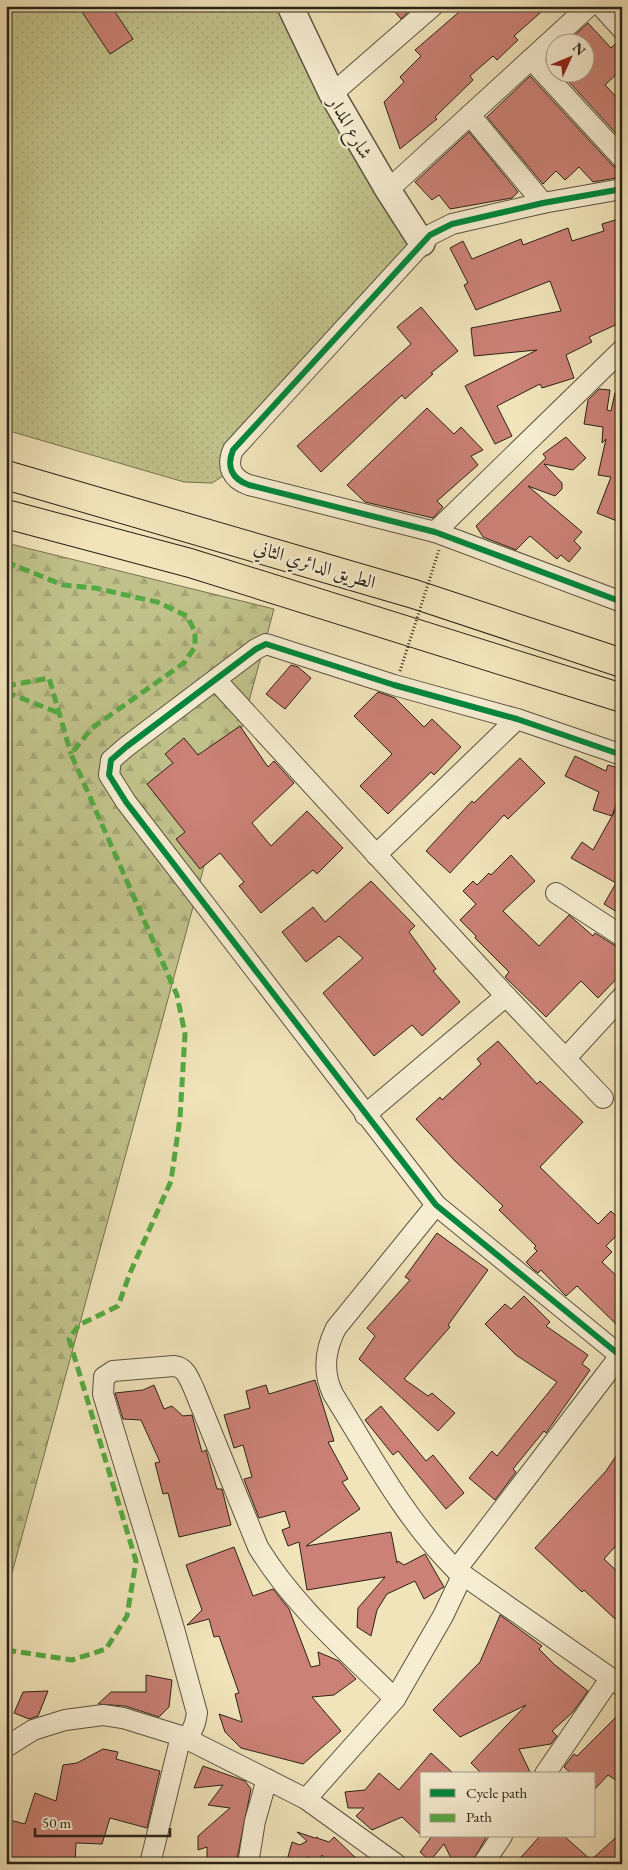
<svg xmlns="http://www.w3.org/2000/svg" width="628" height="1870" font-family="'EB Garamond',Amiri,serif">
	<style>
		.grass { fill: url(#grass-dots); stroke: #767251 }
		.forest { fill: url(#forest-firs); stroke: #767251 }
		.building { fill: #cb8176; stroke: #2a2217 }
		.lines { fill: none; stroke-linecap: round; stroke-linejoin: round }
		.minor-casing { stroke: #5c5240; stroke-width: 22 }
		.tertiary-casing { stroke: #5c5240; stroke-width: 28 }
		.trunk-casing { stroke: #2a2217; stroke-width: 30 }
		.minor { stroke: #f6edd2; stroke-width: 20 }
		.tertiary { stroke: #f6edd2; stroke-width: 25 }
		.trunk { stroke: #f1e4ba; stroke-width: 28 }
		.path-bridge { stroke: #2a2217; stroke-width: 3; stroke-dasharray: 1 2.5; stroke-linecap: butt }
		.quiet { stroke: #53aa42; stroke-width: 5; stroke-dasharray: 10 5; stroke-linecap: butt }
		.cycleway-casing { stroke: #f6edd2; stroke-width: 9 }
		.cycleway { stroke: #00873e; stroke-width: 6 }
		.labels { text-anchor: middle; stroke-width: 4.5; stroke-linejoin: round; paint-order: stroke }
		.street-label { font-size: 19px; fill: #2a2217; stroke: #f6edd2 }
	</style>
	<defs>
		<pattern id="grass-dots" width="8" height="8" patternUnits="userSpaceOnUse" patternTransform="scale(1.25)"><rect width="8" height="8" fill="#c1c28b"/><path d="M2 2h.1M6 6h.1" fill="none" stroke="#a6a677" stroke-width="1.8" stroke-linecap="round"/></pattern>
		<pattern id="forest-firs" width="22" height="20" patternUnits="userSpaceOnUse" patternTransform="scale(1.25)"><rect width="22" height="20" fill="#c1c28b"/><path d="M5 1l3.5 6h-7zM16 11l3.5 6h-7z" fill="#a6a677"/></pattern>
	</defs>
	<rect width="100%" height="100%" fill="#f1e4ba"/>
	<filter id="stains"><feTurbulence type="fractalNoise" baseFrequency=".004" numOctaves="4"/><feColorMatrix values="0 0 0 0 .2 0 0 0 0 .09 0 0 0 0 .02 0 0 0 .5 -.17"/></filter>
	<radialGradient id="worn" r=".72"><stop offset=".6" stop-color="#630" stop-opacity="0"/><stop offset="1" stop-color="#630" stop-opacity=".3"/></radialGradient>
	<path class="grass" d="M6,6H290L422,243L233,450L231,471L212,483L184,482L6,430Z"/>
	<path class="forest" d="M6,543L274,609L6,1595Z"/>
	<g class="building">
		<path d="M78,6H111L133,39L110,54Z"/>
		<path d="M390,6H415L401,19Z"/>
		<path d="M466,6H548L514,36L518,40L497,60L493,56L470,76L473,80L435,117L437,119L400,149L384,102L404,82L400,77L421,56L415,50Z"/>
		<path d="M588,23L611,48L619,40L622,41V69L605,85L622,103V140L560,72H586V42H567Z"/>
		<path d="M530,76L613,166L622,170V177L593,182L579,167L565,180L556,171L543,184L487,117Z"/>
		<path d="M469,132L518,192L512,198L450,209L439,195L432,200L415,182Z"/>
		<path d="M622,218V322L589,337L592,342L566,355L574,378L542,388L540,384L497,406L512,436L495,444L465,386L537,350L474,356L471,328L561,311L550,281L476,310L464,285L468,283L450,248L463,241L472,259L521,239L523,245L568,228L572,241L604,231L602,224Z"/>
		<path d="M421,307L458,351L431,373L433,374L405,399L402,395L321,472L297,446L411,344L397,327Z"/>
		<path d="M599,389L610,390L607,410L611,411L615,393L622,394V523L597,513L611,477L598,475L606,439L602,443L603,427L584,424L588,400Z"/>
		<path d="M427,408L454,434L461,427L483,450L471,456L478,465L437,501L443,507L433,518L365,502L347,485Z"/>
		<path d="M566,437L586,458L573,470L544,464L562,483V489L555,496L528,486L582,532L574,541L581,548L569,562L561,555L557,559L530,536L516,550L483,537L476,526L546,458L543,454Z"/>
		<path d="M291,665L298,667L311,678L285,709L266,694Z"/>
		<path d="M378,692L395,698L424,727L432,719L461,747L434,775L431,772L388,814L360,786L392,754L354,716Z"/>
		<path d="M240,726L268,767L274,761L294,783L252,823L271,846L307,811L343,848L317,874L313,870L261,913L239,886L244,882L220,853L200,869L176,839L185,832L147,784L173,763L165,754L184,738L198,755Z"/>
		<path d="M575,756L606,771L608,765L622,769V787L612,816L622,798V915L604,904L616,883L571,858L582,842L593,850L612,816L593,810L599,792L565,776Z"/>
		<path d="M520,758L545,783L508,819L504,815L450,873L426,851L472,801L474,803Z"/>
		<path d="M511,855L535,881L503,911L539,946L569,915L593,936L595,933L622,950V973L598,998L581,981L546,1017L505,977L509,972L475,938L476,936L460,920L476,904L463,891L473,881L477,885L489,873L491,875Z"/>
		<path d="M371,881L415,926L409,932L436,969L433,971L460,1002L422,1036L412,1025L374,1056L323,993L363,958L339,936L306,962L282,932L313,907L325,922Z"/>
		<path d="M498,1041L537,1084L540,1081L583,1122L540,1167L598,1224L611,1211L622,1222V1230L606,1246L612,1252L602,1262L622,1281V1330L577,1286L566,1296L541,1270L538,1273L534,1270L526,1262L537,1251L534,1248L536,1246L499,1210L503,1206L454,1160L416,1119L440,1097L442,1100L481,1064L477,1059Z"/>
		<path d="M437,1233L488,1270L448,1325L450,1327L404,1379L428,1396L432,1393L455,1413L438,1431L359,1359L375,1336L367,1328L410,1280L405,1277Z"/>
		<path d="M524,1296L550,1322L546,1326L588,1355L582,1364L590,1370L546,1433L544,1431L513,1469L516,1472L495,1500L469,1478L492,1451L497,1456L557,1382L516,1355L485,1324L505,1304L511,1309Z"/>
		<path d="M315,1380L334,1441L328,1442L348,1479L342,1482L360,1509L306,1546L391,1532L397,1563L398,1561L404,1565L425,1554L444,1587L424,1599L415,1581L387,1594L377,1610L371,1636L357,1627L358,1608L385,1577L307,1590L299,1542L288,1546L282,1530L290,1527L285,1511L259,1518L245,1482L244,1479L252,1477L243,1445L234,1448L224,1415L250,1408L246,1391L266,1385L269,1394Z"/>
		<path d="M154,1385L164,1409L172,1406L183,1416L192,1415L202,1452L206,1450L217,1489H222L231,1525L179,1537L168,1493L163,1494L155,1463L160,1462L141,1420L123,1419L115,1393L143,1390Z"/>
		<path d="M381,1406L426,1461L433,1455L464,1493L446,1509L398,1451L393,1455L365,1420Z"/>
		<path d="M622,1447V1539L604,1559L622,1576V1612L615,1619L584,1590L582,1592L535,1548L606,1471Z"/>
		<path d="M234,1547L253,1596L273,1589L289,1609L311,1667L320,1665L318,1652L339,1661L356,1679L334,1695L312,1697L341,1731L303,1764L241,1748L225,1732L219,1714L242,1722L235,1694L239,1693L219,1636L214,1637L209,1619L187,1625L202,1610L186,1565Z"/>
		<path d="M500,1615L542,1646L539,1649L555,1665L588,1691L573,1712L552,1731L557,1736L551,1744L519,1749L531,1774H482L471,1763L526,1705L460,1737L433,1710L480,1662Z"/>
		<path d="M146,1675L172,1680L169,1707L159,1717L125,1706L98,1704L111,1692H146Z"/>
		<path d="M48,1691L38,1716L29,1719L14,1713L23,1692Z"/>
		<path d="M622,1711V1784L608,1775L594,1790V1774H572L564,1767L574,1754L577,1756Z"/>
		<path d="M103,1749L118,1752L116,1759L160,1771L147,1828L110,1818L102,1844L76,1843L75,1864H6V1819L25,1824L35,1793L56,1801L63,1765L77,1763Z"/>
		<path d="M431,1753L454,1774H422V1836L402,1817L372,1830L356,1816L364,1808H348L345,1792L365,1790L379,1773L399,1790Z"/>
		<path d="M203,1766L245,1781L251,1789L236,1864H207V1847L198,1850V1836L230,1808L208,1805L223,1785L194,1788Z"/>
		<path d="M297,1832L315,1838L318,1837L317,1838L329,1842L334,1837L362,1864H331L322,1855L319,1862L307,1857L304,1864H286L292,1842L300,1845L307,1841Z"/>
		<path d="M622,1832V1864H515L540,1836H564L591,1860Z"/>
		<path d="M432,1836H487L471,1864H454L444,1844L430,1861L420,1852Z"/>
	</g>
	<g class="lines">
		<defs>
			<g id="minor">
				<path d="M601,6L622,29"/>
				<path d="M531,59L622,158"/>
				<path d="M332,94L433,6"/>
				<path d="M470,115L543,203"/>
				<path d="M622,189L543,203L452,224L430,235L233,450C226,467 232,479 249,485L435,532L622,602"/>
				<path d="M388,190L589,6"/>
				<path d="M435,532L622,350"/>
				<path d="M216,680L506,996L603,1098"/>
				<path d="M622,755L517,719L394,685L266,644L256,649L126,747L111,760L109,775L126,802L436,1205L622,1357"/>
				<path d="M376,855L517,719"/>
				<path d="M556,893L622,936"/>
				<path d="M566,1058L622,997"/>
				<path d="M365,1115L506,996"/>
				<path d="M436,1205L336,1328C325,1350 322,1371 333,1394C371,1455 405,1519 456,1570L622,1686"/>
				<path d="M456,1570L620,1356"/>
				<path d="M188,1740L195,1723L197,1713L174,1629L103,1394L104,1377L113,1371L174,1366C186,1367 189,1379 194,1389L258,1547C293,1605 347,1651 395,1699"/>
				<path d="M6,1747L33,1730L65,1720L103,1715L123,1718L181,1736L306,1799L396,1864"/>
				<path d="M545,1774L610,1679"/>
				<path d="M306,1799L395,1699L443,1616L463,1574"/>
				<path d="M150,1864L181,1736"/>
				<path d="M248,1864L255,1821L267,1779"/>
				<path d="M483,1864L502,1836"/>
			</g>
			<path id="tertiary" d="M290,6L332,94L388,190L422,243"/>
			<g id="trunk">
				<path d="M6,475L414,594L622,663"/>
				<path d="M6,514L190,563L622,698"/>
			</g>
		</defs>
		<use href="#minor" class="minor-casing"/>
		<use href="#tertiary" class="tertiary-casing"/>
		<use href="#trunk" class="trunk-casing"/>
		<use href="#minor" class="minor"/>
		<use href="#tertiary" class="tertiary"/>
		<use href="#trunk" class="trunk"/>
		<path class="path-bridge" d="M400,671L439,550"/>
		<g class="quiet">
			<path d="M6,562L63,585L95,588L157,602L187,616L195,632V647L184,663L92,728L71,754L177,995L185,1034L180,1118L171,1181L130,1273L118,1306L79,1325L69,1339L136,1561L127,1616L106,1649L72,1660L6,1650"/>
			<path d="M6,686L49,678L71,754"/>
			<path d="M6,692L59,713"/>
		</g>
		<defs>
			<g id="cycleway">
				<path d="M622,189L543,203L452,224L430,235L233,450C226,467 232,479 249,485L435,532L622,602"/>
				<path d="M622,755L517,719L394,685L266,644L256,649L126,747L111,760L109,775L126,802L436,1205L622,1357"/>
			</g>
		</defs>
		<use href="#cycleway" class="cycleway-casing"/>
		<use href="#cycleway" class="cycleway"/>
	</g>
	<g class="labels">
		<g class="street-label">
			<text transform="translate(351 127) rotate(60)" y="7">شارع المدار</text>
			<text transform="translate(315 564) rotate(17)" y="7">الطريق الدائري الثاني</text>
		</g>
	</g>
	<rect width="628" height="1870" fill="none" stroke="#f1e4ba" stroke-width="25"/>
	<rect x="8" y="8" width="613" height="1855" fill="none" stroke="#2a2217" stroke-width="2.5"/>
	<rect x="12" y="12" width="603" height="1845" fill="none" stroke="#2a2217"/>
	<rect x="420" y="1772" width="175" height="65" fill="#f6edd2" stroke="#a49c87"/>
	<rect x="430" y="1789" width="25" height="8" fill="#00873e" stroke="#a49c87"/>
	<text x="466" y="1798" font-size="15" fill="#2a2217">Cycle path</text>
	<rect x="430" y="1814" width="25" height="8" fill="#53aa42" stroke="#a49c87"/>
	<text x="466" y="1822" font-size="15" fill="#2a2217">Path</text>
	<g transform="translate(570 58) rotate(46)"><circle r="24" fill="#f6edd2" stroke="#a49c87"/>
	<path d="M0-4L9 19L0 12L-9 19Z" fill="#8f2418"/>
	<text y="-8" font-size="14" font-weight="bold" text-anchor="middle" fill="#2a2217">N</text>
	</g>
	<path d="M35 1828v8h135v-8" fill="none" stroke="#2a2217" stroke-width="2.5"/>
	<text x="42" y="1828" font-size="15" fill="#2a2217" stroke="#f6edd2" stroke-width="4" paint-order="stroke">50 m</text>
	<rect width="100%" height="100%" filter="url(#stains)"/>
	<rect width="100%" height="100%" fill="url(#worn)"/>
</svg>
